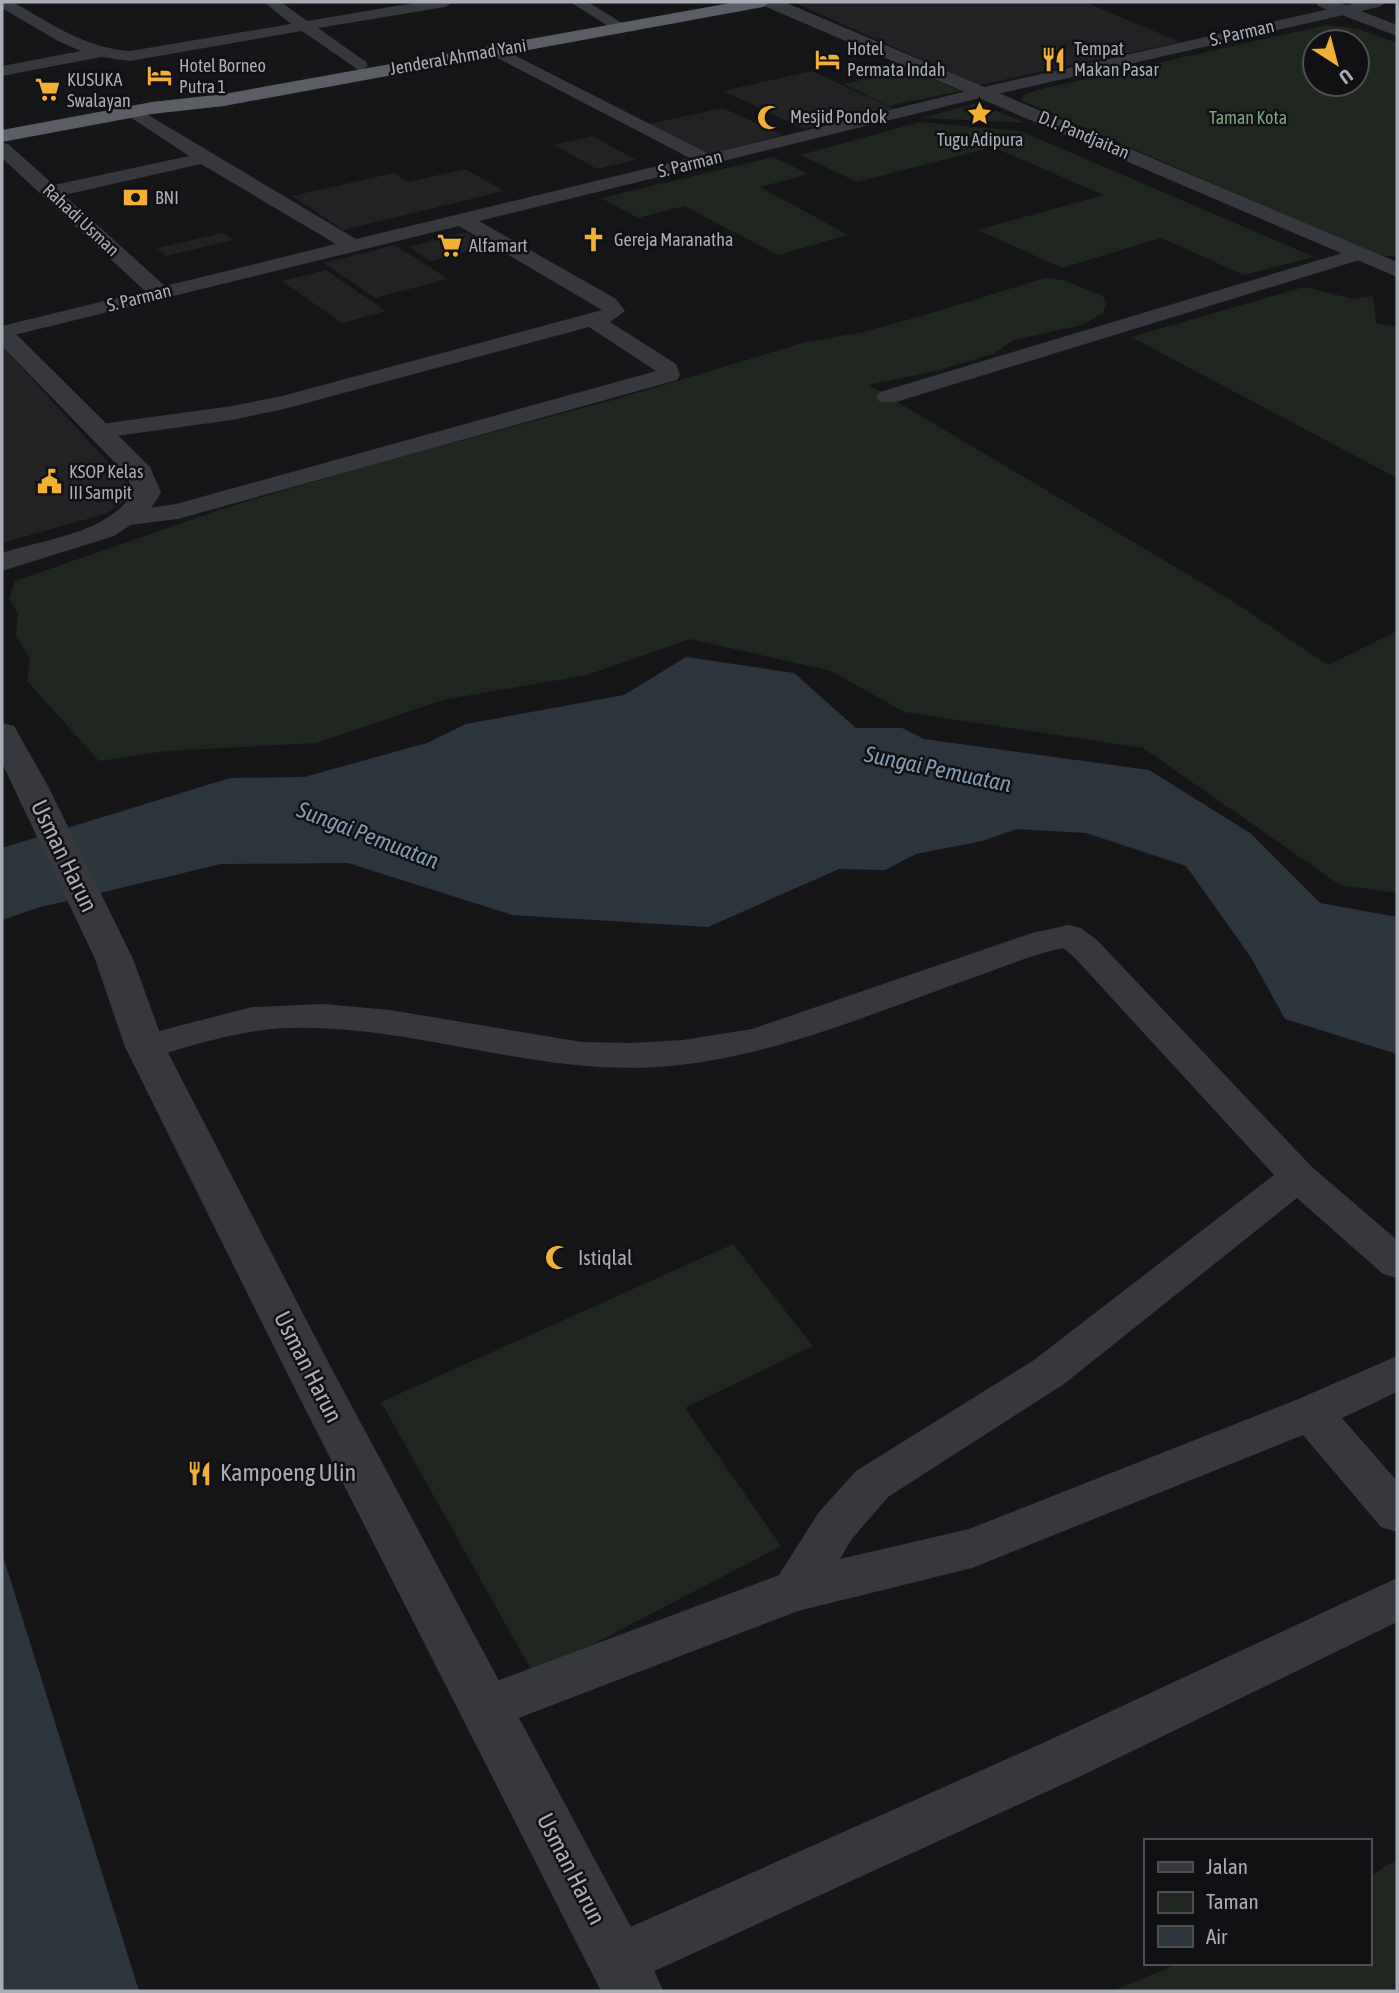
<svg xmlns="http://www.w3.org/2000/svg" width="1399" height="1993" font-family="'Asap Condensed',sans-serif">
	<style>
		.built { fill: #222225 }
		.green { fill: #1e261f; fill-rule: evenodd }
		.water { fill: #2c353c }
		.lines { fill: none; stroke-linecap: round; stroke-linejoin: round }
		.minor { fill: #37383d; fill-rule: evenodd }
		.tertiary { fill: #37383d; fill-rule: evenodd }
		.trunk { fill: #5b5e65; fill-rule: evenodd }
		.labels { text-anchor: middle; stroke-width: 5; stroke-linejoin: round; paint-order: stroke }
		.far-street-label { font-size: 18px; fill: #a8adb8; stroke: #111113 }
		.far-poi-label { font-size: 18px; fill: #a8adb8; stroke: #111113; text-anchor: start }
		.far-park-label { font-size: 18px; fill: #7fa381; stroke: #111113 }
		.poi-label { font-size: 21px; fill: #a8adb8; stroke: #111113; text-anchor: start }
		.water-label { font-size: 23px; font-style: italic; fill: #7f9bb3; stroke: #111113 }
		.near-street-label { font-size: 24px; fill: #a8adb8; stroke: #111113 }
		.near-poi-label { font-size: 24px; fill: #a8adb8; stroke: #111113; text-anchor: start }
	</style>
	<rect width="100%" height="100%" fill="#161618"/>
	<g class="built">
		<path d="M793,2H1085L1180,42L979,85Z"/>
		<path d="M812,71L893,109L804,129L723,91Z"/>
		<path d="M723,108L782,135L705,155L644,125Z"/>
		<path d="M592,136L636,160L597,169L554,145Z"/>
		<path d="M465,169L504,191L343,230L292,196L394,173L408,182Z"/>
		<path d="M466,232L488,245L431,261L409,247Z"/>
		<path d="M223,233L233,240L166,256L157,248Z"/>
		<path d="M395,245L448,279L375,298L324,263Z"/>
		<path d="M326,270L386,311L342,323L282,281Z"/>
		<path d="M2,346L128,484L127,500L105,514L2,543Z"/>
	</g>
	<g class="green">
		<path d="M1326,25L1359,29L1397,43V256H1383L1366,250L1021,100L1024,95L1037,90ZM1315,42H1357V84H1315Z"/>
		<path d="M909,69L961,91L888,106L844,84Z"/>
		<path d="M977,103L1026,123L921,118Z"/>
		<path d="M920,122L1021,131L1314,257L1244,275L1161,238L1062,268L978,230L1103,195L993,147L857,182L800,155Z"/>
		<path d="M773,157L809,174L760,187L848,235L778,255L684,206L638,218L601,198Z"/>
		<path d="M1045,278L1064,280L1103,296L1106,305L1103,313L1081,325L1014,340L993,354L936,371L869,385L1231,600L1328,665L1397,631V893L1340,885L1143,748L904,712L831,671L690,639L587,675L443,700L316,743L166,751L99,761L27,681L30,659L16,635L18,613L9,599L15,581L228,507L381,462L620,398L806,342L863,332L925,315Z"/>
		<path d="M1304,287L1354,299L1373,296L1376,323L1397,327V478L1131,337Z"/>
		<path d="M733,1244L813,1346L685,1408L781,1546L534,1675L381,1402Z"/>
		<path d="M1397,1859V1991H1112L1180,1963H1369V1877Z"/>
	</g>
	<g class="water">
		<path d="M686,657L794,673L856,728H902L924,739L1149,770L1250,833L1320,903L1397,917V1054L1285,1019L1250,956L1186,866L1086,833L1017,829L982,841L916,854L885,870L839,869L708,927L512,915L348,863L221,864L37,908L2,920V848L230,778L304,777L427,743L466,724L624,695Z"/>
		<path d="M2,1553L139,1991H2Z"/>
	</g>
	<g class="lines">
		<g class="minor">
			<path d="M2,2H13C51,24 86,48 130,51L291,24L264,2H281L307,21L420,2H453L445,7L318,28L366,62L368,66L360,71L302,31L130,61L101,57L2,76V66L81,51L58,41L2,8Z"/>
			<path d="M570,2H588L630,28L622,33L616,31Z"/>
			<path d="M1360,2H1387L1379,7L984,97L479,221L616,299L625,311L610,322L676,364L680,375L677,380L178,519L129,525L120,522L116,517L120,512L176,504L656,371L589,327L284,409L232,420L101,438L93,436L89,431L93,426L101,424L232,406L282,396L602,310L459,226L2,338V326L145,291L2,158V143L8,144L54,185L189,156L127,115L124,111L127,107L133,106L356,239L690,158L488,53L486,50L488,47L494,45L709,154L984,87ZM201,164L336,244L165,286L64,195Z"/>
			<path d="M1359,248L1366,250L1369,254L1366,258L896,402H880L876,397L880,392Z"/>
			<path d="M1069,925L1081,928L1098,941L1312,1167L1397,1240V1278L1383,1274L1297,1198L1064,1384L888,1497L851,1540L840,1559L969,1529L1296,1400L1397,1356V1392L1342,1418L1397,1481V1532L1381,1527L1303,1435L972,1568L798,1611L487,1730L470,1723L462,1707L470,1691L779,1575L819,1512L856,1471L1034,1360L1274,1175L1074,957L1063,948C1032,954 1002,968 972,978C870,1014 767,1060 657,1067C533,1075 414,1025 290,1028C240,1029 192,1046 145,1059L132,1056L127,1047L132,1038L252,1007L323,1004L390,1010L582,1042L632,1043L683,1040L752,1029L1032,933Z"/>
			<path d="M1397,1578V1622L1081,1776L637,1979L618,1987L599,1979L591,1960L599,1941L1045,1742Z"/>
		</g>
		<g class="tertiary">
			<path d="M762,2H784L1397,262V277L764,6Z"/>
			<path d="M1316,2H1338L1397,25V36L1318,6Z"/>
			<path d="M2,326L10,328L150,467L161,493L147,514L114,536L2,571V553C44,539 107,534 133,493L127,475L2,346Z"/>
			<path d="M2,723L14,726L48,786L133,959L165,1047L326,1358L654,1970L663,1991H601L286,1371L125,1047L95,959L2,763Z"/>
		</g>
		<path class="trunk" d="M736,2H771L763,7L224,106L152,114L2,142V130L152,102L224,94Z"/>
	</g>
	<defs>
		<symbol id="hotel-bare" viewBox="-9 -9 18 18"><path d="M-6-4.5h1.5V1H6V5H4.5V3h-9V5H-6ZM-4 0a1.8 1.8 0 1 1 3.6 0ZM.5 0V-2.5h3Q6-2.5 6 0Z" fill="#f2b134" stroke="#111113" stroke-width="2.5" paint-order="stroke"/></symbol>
		<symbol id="restaurant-bare" viewBox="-9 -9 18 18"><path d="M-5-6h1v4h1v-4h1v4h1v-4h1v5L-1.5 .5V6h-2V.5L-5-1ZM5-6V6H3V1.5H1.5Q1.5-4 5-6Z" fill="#f2b134" stroke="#111113" stroke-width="2.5" paint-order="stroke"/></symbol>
		<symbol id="supermarket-bare" viewBox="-9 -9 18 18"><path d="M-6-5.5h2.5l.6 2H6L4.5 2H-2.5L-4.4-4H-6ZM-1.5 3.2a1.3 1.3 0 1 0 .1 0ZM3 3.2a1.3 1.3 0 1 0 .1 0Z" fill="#f2b134" stroke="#111113" stroke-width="2.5" paint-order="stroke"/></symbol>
		<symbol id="sight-bare" viewBox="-9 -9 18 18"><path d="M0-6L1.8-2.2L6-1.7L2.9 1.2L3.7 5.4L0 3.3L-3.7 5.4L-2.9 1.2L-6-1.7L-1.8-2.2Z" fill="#f2b134" stroke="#111113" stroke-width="2.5" paint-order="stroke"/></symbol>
		<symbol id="mosque-bare" viewBox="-9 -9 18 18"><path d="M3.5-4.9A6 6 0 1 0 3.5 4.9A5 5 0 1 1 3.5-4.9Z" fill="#f2b134" stroke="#111113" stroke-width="2.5" paint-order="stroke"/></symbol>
		<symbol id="bank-bare" viewBox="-9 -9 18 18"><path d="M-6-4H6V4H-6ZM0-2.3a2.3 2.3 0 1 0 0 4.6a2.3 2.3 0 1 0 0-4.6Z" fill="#f2b134" stroke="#111113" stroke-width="2.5" paint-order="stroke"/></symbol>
		<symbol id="church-bare" viewBox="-9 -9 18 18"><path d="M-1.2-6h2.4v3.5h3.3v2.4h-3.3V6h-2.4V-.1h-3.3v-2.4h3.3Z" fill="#f2b134" stroke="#111113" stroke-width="2.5" paint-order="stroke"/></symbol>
		<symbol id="civic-bare" viewBox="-9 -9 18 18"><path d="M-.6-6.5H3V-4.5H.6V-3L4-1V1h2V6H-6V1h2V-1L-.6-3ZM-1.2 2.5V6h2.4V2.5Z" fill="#f2b134" stroke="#111113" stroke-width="2.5" paint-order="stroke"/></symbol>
	</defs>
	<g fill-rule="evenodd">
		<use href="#hotel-bare" x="810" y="42" width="35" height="35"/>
		<use href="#restaurant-bare" x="1036" y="42" width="35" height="35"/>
		<use href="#hotel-bare" x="142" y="58" width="35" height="35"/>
		<use href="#supermarket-bare" x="30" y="72" width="35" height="35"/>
		<use href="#sight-bare" x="962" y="96" width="35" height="35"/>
		<use href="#mosque-bare" x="752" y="100" width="35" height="35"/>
		<use href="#bank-bare" x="118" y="180" width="35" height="35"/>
		<use href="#church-bare" x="576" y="222" width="35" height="35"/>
		<use href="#supermarket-bare" x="432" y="228" width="35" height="35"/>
		<use href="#civic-bare" x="32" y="464" width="35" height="35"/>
		<use href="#mosque-bare" x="540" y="1240" width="35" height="35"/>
		<use href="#restaurant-bare" x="182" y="1456" width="35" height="35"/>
	</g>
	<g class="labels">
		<g class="far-street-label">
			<text transform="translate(1242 33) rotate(-13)" y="6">S. Parman</text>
			<text transform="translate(458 57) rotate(-10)" y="6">Jenderal Ahmad Yani</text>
			<text transform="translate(1084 135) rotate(23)" y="6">D.I. Pandjaitan</text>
			<text transform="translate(690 164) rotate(-14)" y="6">S. Parman</text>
			<text transform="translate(81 220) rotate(43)" y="6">Rahadi Usman</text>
			<text transform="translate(139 298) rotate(-14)" y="6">S. Parman</text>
		</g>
		<g class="far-poi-label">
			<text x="847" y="55">Hotel<tspan x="847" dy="21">Permata Indah</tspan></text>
			<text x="1074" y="55">Tempat<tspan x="1074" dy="21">Makan Pasar</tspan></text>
			<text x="179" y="72">Hotel Borneo<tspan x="179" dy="21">Putra 1</tspan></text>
			<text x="67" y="86">KUSUKA<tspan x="67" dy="21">Swalayan</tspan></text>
			<text x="790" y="123">Mesjid Pondok</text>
			<text x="980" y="146" text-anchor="middle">Tugu Adipura</text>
			<text x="155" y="204">BNI</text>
			<text x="614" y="246">Gereja Maranatha</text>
			<text x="469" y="252">Alfamart</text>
			<text x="69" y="478">KSOP Kelas<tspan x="69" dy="21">III Sampit</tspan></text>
		</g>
		<g class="far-park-label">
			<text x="1248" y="124">Taman Kota</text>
		</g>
		<g class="poi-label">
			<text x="578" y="1265">Istiqlal</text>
		</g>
		<g class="water-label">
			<text transform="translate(938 769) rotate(12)" y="8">Sungai Pemuatan</text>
			<text transform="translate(368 835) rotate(21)" y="8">Sungai Pemuatan</text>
		</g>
		<g class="near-street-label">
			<text transform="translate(64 856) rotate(64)" y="8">Usman Harun</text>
			<text transform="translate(308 1367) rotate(63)" y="8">Usman Harun</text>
			<text transform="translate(571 1869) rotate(63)" y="8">Usman Harun</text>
		</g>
		<g class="near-poi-label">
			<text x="220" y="1481">Kampoeng Ulin</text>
		</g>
	</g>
	<rect width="1399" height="1993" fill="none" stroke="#a8adb8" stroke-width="7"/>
	<rect x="1144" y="1839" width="228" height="126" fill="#111113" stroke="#4d4f55" stroke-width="2"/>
	<rect x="1158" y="1862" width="35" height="10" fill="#37383d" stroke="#4d4f55" stroke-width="2"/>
	<text x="1206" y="1874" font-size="21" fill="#a8adb8">Jalan</text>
	<rect x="1158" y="1892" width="35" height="21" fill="#1e261f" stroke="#4d4f55" stroke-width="2"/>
	<text x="1206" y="1909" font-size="21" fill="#a8adb8">Taman</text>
	<rect x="1158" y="1926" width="35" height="21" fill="#2c353c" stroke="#4d4f55" stroke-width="2"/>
	<text x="1206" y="1944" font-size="21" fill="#a8adb8">Air</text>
	<g transform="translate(1336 63) rotate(144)"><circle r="33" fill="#111113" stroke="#4d4f55" stroke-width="2"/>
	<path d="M0-5L12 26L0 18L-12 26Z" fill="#f2b134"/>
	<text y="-10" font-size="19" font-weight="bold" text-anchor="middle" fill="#a8adb8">U</text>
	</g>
</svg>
